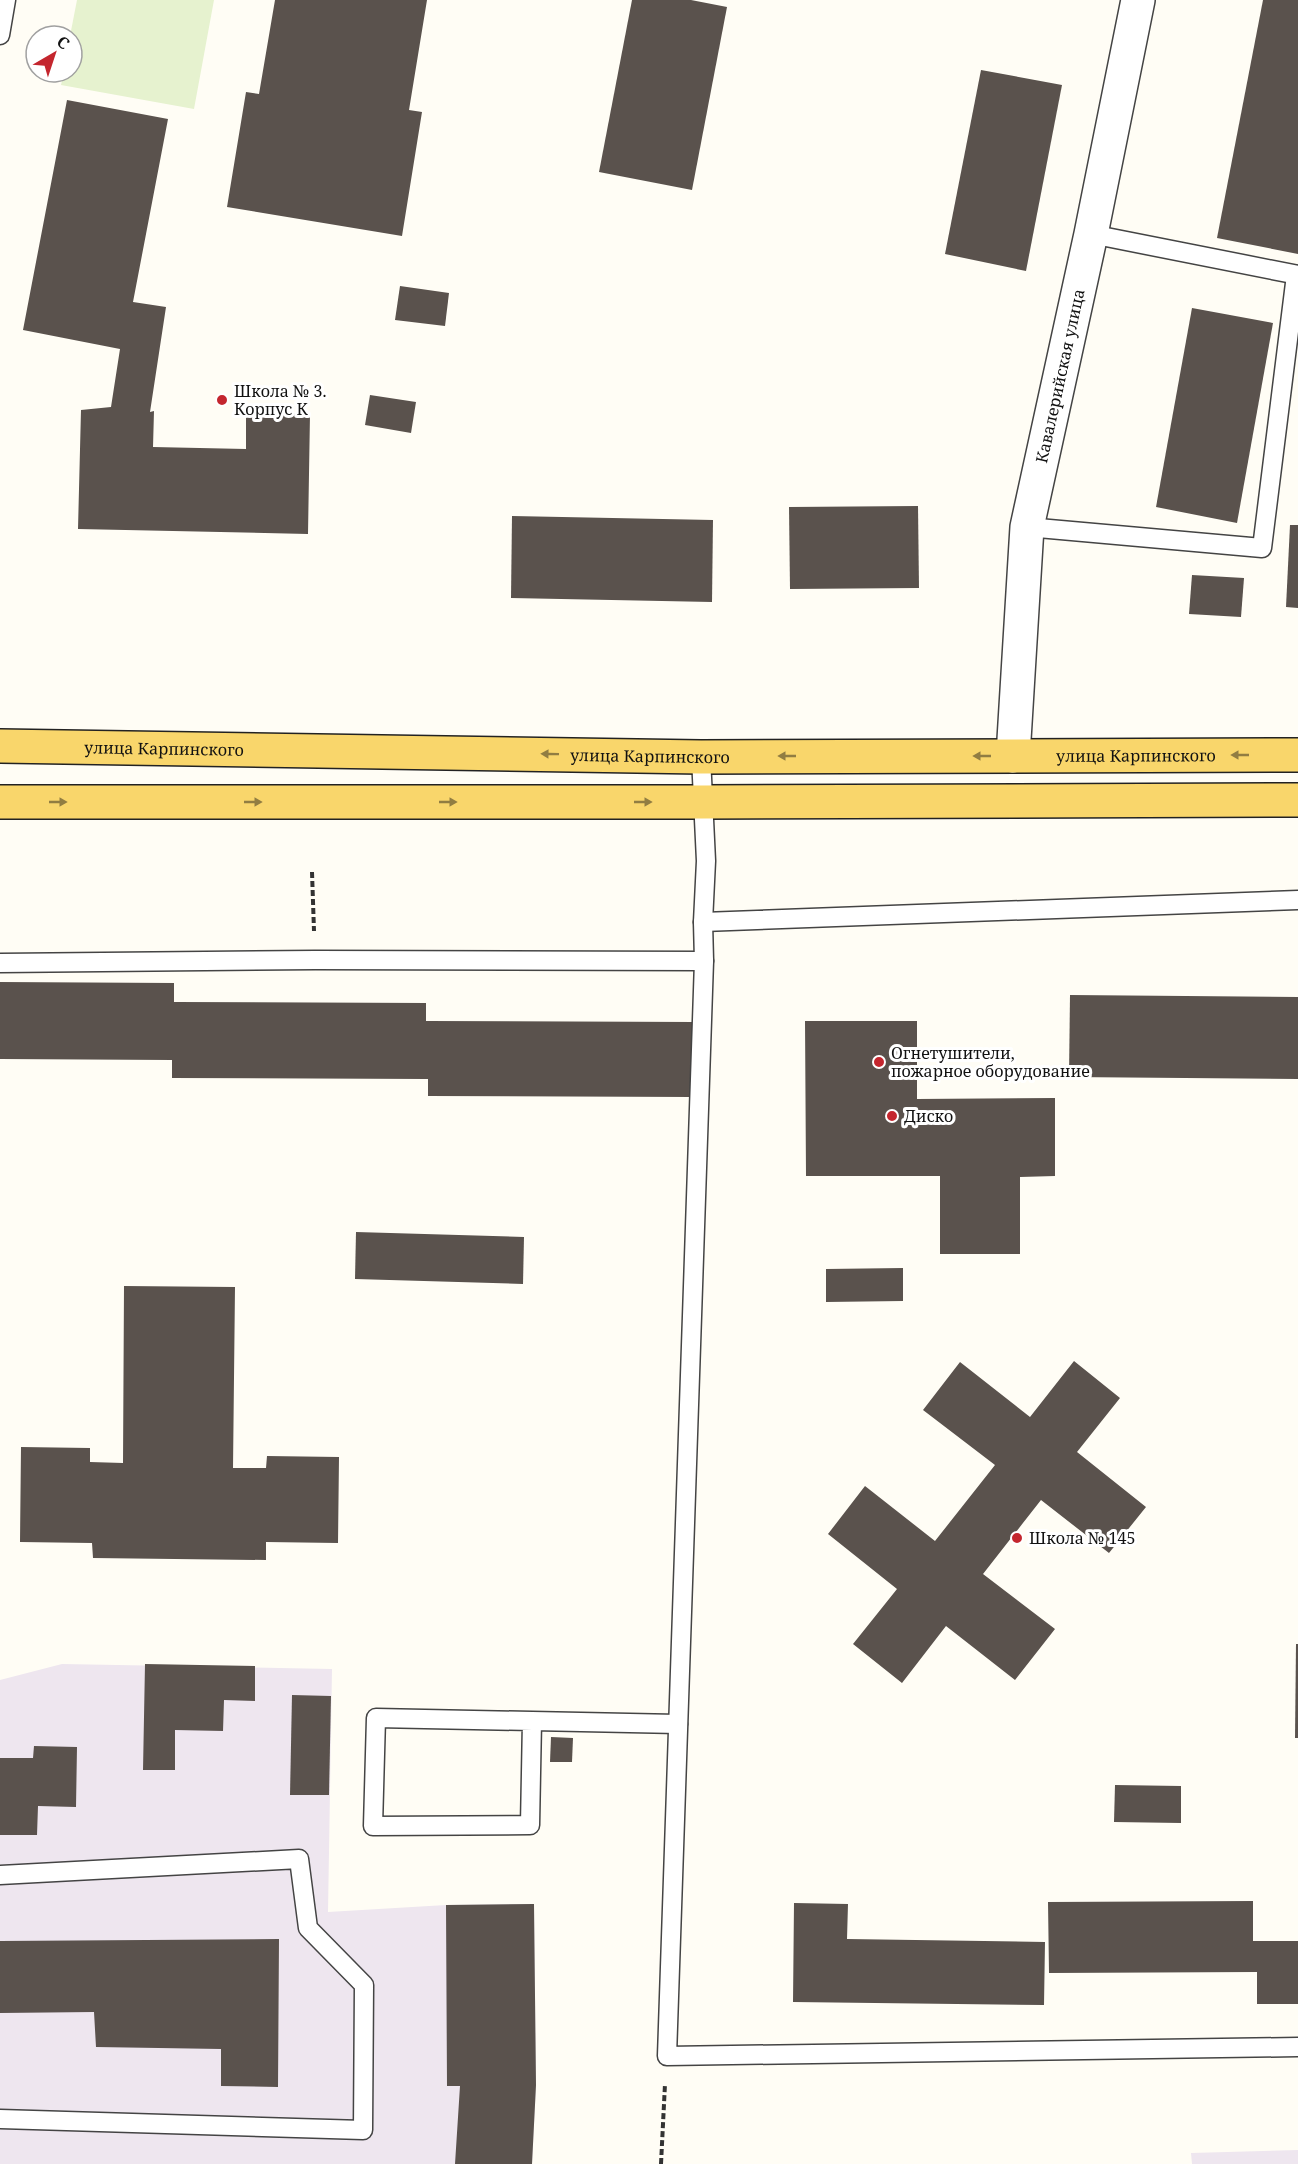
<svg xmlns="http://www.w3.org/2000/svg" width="1298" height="2164" font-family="'Noto Serif',serif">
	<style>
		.industrial { fill: #eee6ef }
		.pitch { fill: #e6f2cf }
		.building { fill: #5a524d }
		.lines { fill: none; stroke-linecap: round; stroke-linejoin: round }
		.service-casing { stroke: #444; stroke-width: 21 }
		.minor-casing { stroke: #444; stroke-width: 36 }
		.primary-casing { stroke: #222; stroke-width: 36 }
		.path { stroke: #333; stroke-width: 4; stroke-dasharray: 6 3; stroke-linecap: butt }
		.service { stroke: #fff; stroke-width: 18 }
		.minor { stroke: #fff; stroke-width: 33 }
		.primary { stroke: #f9d66b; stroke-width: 33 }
		.oneway { fill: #917d42 }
		.poi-dot { fill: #c4262e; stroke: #fff; stroke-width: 2 }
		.labels { text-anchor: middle; stroke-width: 6; stroke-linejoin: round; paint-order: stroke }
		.street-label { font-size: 16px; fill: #111; stroke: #fff }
		.poi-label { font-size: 16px; fill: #111; stroke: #fff; text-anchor: start }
	</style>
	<rect width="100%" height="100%" fill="#fffdf5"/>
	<g class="industrial">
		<path d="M62,1664L332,1669L328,1912L446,1905L534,1904L536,2085L532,2164H0V1680Z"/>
		<path d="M1298,2150V2164H1192L1191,2153Z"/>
	</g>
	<path class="pitch" d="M77,0H214L194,109L61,85L64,72H72V36H70Z"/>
	<g class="building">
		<path d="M275,0H427L409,110L422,112L402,236L227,207L246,92L259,94Z"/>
		<path d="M632,0H691L727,7L692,190L599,172Z"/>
		<path d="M1263,0H1298V254L1217,238Z"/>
		<path d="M981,70L1062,85L1026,271L945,254Z"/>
		<path d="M67,100L168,119L133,302L166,307L150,412L154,411L153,447L246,449V412L310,414L308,534L78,529L81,410L111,407L120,349L23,330Z"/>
		<path d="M400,286L449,293L445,326L395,320Z"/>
		<path d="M1192,308L1273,323L1237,523L1156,507Z"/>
		<path d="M370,395L416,402L411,433L365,425Z"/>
		<path d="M918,506L919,588L790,589L789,507Z"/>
		<path d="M512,516L713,520L712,602L511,598Z"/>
		<path d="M1290,525H1298V608L1286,607Z"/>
		<path d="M1192,575L1244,578L1241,617L1189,614Z"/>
		<path d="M0,982L174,983V1002L426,1003V1021L693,1022V1097L428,1096V1079L172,1078V1060L0,1059Z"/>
		<path d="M1070,995L1298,997V1079L1069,1077Z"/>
		<path d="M805,1021H917V1099L1055,1098V1176L1020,1177V1254H940V1176H806Z"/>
		<path d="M356,1232L524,1237L523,1284L355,1279Z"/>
		<path d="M903,1268V1301L826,1302V1269Z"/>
		<path d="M124,1286L235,1287L233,1468H266L267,1456L339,1457L338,1543L266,1542V1560L93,1558L92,1543L20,1542L21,1447L90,1448V1462L123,1463Z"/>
		<path d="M1074,1361L1120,1398L1077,1452L1146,1507L1109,1553L1041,1500L983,1574L1055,1629L1015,1680L946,1626L902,1683L853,1644L897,1589L828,1534L865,1486L935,1541L995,1465L923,1410L960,1362L1030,1417Z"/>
		<path d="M1296,1644H1298V1738H1295Z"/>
		<path d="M145,1664L255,1666V1701L224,1700L223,1731L175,1730V1770H143Z"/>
		<path d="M292,1695L331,1696L329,1795H290Z"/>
		<path d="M551,1737L573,1738L572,1762H550Z"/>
		<path d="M34,1746L77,1747L76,1807L38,1806L37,1835H0V1758H33Z"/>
		<path d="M1115,1785L1181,1786V1823L1114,1822Z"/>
		<path d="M1253,1901V1941H1298V2004H1257V1972L1049,1973L1048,1902Z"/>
		<path d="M794,1903L848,1904L847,1939L1045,1942L1044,2005L793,2002Z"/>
		<path d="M534,1904L536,2085L532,2164H455L460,2086H447L446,1905Z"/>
		<path d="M279,1939L278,2087L221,2086V2049L96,2047L94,2012L0,2013V1941Z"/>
	</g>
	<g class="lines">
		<defs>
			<g id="service">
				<path d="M0,35L6,0"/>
				<path d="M1091,234L1298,275"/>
				<path d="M1027,527L1262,548L1296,275"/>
				<path d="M701,757L706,861L703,922L704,961L667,2056L1298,2047"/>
				<path d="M703,922L1298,900"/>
				<path d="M0,963L315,960L704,961"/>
				<path d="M532,1721L530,1825L373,1826L376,1718L678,1724"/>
				<path d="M0,1875L299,1859L308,1928L364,1985L363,2130L0,2119"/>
			</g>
			<g id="minor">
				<path id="s1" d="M1013,756L1027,527L1091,234L1138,0"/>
			</g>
			<g id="primary">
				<path id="s2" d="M0,746L701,757L1298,755"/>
				<path d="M0,802H702L1298,800"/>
			</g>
		</defs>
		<use href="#service" class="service-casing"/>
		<use href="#minor" class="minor-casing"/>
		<use href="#primary" class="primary-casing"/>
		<g class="path">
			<path d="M312,872L314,931"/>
			<path d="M661,2164L665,2084"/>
		</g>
		<use href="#service" class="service"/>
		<use href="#minor" class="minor"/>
		<use href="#primary" class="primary"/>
	</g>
	<defs><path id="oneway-solid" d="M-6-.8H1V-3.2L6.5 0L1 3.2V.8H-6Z" transform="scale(1.5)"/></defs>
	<g class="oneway">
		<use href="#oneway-solid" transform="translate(550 754) rotate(-179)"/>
		<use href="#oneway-solid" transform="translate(1240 755) rotate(180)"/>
		<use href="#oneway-solid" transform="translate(787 756) rotate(180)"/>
		<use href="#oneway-solid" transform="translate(982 756) rotate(180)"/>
		<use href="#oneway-solid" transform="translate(58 802)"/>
		<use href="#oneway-solid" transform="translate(253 802)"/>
		<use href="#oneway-solid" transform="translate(448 802)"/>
		<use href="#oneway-solid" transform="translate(643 802)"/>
	</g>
	<g class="poi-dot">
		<circle cx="222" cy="400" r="6"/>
		<circle cx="879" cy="1062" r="6"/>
		<circle cx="892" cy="1116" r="6"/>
		<circle cx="1017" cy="1538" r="6"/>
	</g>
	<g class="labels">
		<g class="street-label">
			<text dy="6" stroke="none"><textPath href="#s1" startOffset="384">Кавалерийская улица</textPath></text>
			<text dy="6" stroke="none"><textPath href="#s2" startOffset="164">улица Карпинского</textPath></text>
			<text dy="6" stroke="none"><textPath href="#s2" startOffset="1136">улица Карпинского</textPath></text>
			<text dy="6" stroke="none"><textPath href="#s2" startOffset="650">улица Карпинского</textPath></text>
		</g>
		<g class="poi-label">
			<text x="234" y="397">Школа № 3.<tspan x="234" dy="18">Корпус К</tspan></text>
			<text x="891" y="1059">Огнетушители,<tspan x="891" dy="18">пожарное оборудование</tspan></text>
			<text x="904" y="1122">Диско</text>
			<text x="1029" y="1544">Школа № 145</text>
		</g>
	</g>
	<g transform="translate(54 54) rotate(39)"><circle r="28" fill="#ffffff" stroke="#a0a0a0" stroke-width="1.5"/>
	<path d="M0-4.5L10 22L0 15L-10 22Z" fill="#c4262e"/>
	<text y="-9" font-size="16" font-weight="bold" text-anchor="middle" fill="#111111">С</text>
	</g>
</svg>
